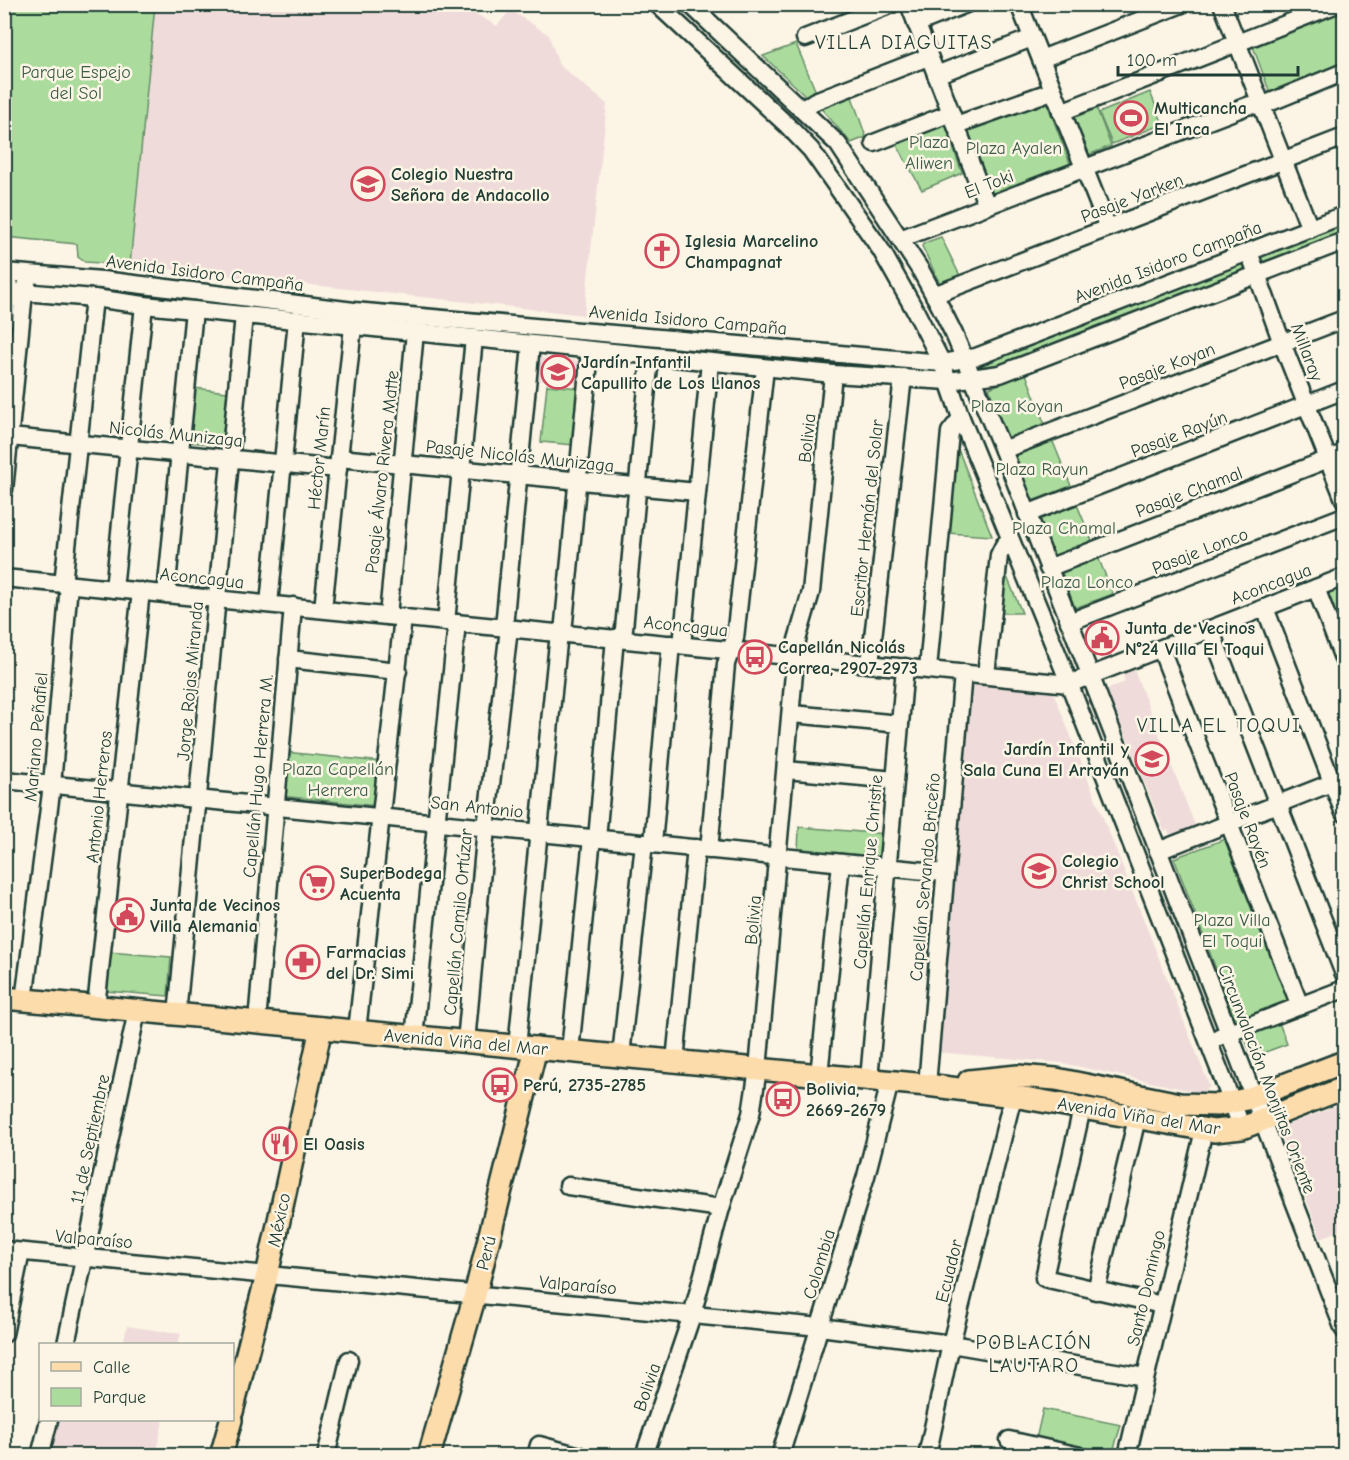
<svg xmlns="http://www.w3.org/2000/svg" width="1349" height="1460" font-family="'Comic Neue',sans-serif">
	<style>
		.built { fill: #efdcda }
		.green { fill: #abdc9d; stroke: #658c68; stroke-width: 1.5 }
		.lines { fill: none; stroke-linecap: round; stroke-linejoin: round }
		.minor-casing { stroke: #1f3d34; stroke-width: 21 }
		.major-casing { stroke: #1f3d34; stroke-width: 26 }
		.minor { stroke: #fcf5e5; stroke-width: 16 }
		.major { stroke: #fddcac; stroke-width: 21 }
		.labels { text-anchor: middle; stroke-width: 5; stroke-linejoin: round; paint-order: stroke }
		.park-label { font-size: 18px; fill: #3b5d49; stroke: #fcf5e5 }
		.poi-label { font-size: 18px; font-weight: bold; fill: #1f3d34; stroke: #fcf5e5; text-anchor: start }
		.street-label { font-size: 18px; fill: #1f3d34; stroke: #fcf5e5 }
		.neighbourhood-label { font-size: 20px; letter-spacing: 1.5px; fill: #1f3d34; stroke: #fcf5e5 }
	</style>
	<rect width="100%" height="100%" fill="#fcf5e5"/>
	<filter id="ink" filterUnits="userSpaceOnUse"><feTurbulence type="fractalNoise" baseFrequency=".0167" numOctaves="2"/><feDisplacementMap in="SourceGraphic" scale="12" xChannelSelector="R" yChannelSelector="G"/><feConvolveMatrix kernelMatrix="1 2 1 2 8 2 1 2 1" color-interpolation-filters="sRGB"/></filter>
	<g filter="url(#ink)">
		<g class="built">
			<path d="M155,5H460L497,26L510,10L549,35L559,65L607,104L584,315L130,265Z"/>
			<path d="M540,358L581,361V384L534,380L535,361Z"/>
			<path d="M1134,670L1197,830L1172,840L1168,830L1164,831L1107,689L1125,682L1123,674Z"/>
			<path d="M972,682L1053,691L1210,1087L1202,1093L1061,1063L935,1052Z"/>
			<path d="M1344,1103V1229L1321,1238L1279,1128Z"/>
			<path d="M127,1326L181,1334L178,1344H123Z"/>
			<path d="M58,1420H87L105,1422L106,1420H163L156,1456L91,1455L52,1448Z"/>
		</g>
		<g class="green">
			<path d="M4,5H155L130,265L85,262L78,257L77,244L5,237Z"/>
			<path d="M1344,7V64L1270,93L1252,44Z"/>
			<path d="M796,44L816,92L806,96L763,56Z"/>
			<path d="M1150,92L1163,124L1112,144L1099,113Z"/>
			<path d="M851,94L866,137L851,143L819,106Z"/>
			<path d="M1045,98L1071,166L993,196L967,127Z"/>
			<path d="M1095,104L1111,146L1088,155L1072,113Z"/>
			<path d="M944,121L962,173L922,190L894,140Z"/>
			<path d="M1344,220V231L1267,261L1262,262L1258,258L1259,253Z"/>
			<path d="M941,237L962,280L941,286L922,246L924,243Z"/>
			<path d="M1240,260L1245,267L1241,274L985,370L977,369V363Z"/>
			<path d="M1026,374L1045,425L1007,439L989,388Z"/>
			<path d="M547,385L579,388L574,445L541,442Z"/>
			<path d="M194,388L227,392L222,445L189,442Z"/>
			<path d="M1051,437L1071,486L1032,501L1012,452Z"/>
			<path d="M956,444L992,536L947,533Z"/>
			<path d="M1075,500L1093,543L1053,559L1037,516Z"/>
			<path d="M1098,557L1113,594L1075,608L1061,570Z"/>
			<path d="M1003,567L1022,613H999Z"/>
			<path d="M1344,585V646L1324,593Z"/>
			<path d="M285,752L382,762L377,806L280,796Z"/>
			<path d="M799,827L886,834L884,858L798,852Z"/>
			<path d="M1228,838L1290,1002L1236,1022L1174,858Z"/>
			<path d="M108,952L171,957L168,996L105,991Z"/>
			<path d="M1278,1020L1287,1044L1252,1057L1243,1033Z"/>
			<path d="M1043,1409L1121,1425L1112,1455H1094L1036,1439Z"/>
		</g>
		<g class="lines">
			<defs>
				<g id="minor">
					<path d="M657,4L787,125L811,150L881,250L916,312L942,363L961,418L1062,665L1242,1128"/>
					<path d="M690,4L838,144L921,271L940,306L954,334L1003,450L1344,1330"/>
					<path d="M909,4L987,206"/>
					<path d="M1019,4L1108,228"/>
					<path d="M1222,4L1310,229"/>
					<path d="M916,24L966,4"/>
					<path d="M805,38L892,4"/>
					<path d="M1041,59L1182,4"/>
					<path d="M936,75L1032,38"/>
					<path d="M803,109L815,101L928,57"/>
					<path d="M1061,112L1337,4"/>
					<path d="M956,125L1052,91"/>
					<path d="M874,143L951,113"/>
					<path d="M900,239L1242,108L1250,105L1261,106L1344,72"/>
					<path d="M1249,252L1282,343L1344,499"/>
					<path d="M4,272L102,280L354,311L942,363L976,357L1344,215"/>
					<path d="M934,295L1344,137"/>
					<path d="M4,296L24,292L94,298L144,305L833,374L949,381L1000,374L1344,241"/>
					<path d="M4,322L10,285"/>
					<path d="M10,437L338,469"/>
					<path d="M1003,450L1344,319"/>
					<path d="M339,458L697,492"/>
					<path d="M4,490L24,292L27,283"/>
					<path d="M1027,514L1344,390"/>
					<path d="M1048,568L1344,453"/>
					<path d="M4,578L1069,684L1344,577"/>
					<path d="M63,584L94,298"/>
					<path d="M1316,588L1344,661"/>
					<path d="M114,589L144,305"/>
					<path d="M166,594L194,310"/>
					<path d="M269,604L297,320"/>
					<path d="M1265,608L1344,813"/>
					<path d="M323,609L354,317"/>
					<path d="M388,616L415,332"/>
					<path d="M446,622L474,338"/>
					<path d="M1069,622L1344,516"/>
					<path d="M504,627L531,344"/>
					<path d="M1210,629L1344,974"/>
					<path d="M563,633L590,350"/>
					<path d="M623,639L650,356"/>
					<path d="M682,645L710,362"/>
					<path d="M1161,649L1300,1006"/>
					<path d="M288,659L398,671"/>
					<path d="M870,664L903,377"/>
					<path d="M928,669L950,432L961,418"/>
					<path d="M986,675L999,555L1004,545L1010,540"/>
					<path d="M792,714L900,724"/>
					<path d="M786,770L895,780"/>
					<path d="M4,780L945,873"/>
					<path d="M597,839L615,638"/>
					<path d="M653,844L671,644"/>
					<path d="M709,850L726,664L735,638L765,368"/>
					<path d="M1158,851L1344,778"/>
					<path d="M24,1000L52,785L69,584"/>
					<path d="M96,1007L141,591"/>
					<path d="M177,1015L244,315"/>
					<path d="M257,1022L293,606"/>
					<path d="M357,1031L403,617"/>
					<path d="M414,1037L457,623"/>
					<path d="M1219,1037L1344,989"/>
					<path d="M466,1042L486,828L509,628"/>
					<path d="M517,1047L559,633"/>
					<path d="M570,1051L592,838"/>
					<path d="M621,1056L644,843"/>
					<path d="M675,1061L696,848"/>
					<path d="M819,1075L841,863"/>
					<path d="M869,1080L905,667"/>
					<path d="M927,1085L963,673"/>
					<path d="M1082,1108L1044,1278L1162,1305"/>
					<path d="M568,1186L721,1208"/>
					<path d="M4,1250L820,1327L951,1344L1145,1377"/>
					<path d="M1096,1291L1137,1118"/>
					<path d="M4,1334L21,1252"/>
					<path d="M66,1344L137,1011"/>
					<path d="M1009,1440L1080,1456"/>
					<path d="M40,1456L49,1420"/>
					<path d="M326,1456L349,1360"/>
					<path d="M536,1456L539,1445L580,1456"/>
					<path d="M644,1456L692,1315L721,1208L751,1114L758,1069L797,640L811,592L833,374"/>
					<path d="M780,1456L866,1176L890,1082"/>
					<path d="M927,1456L951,1344L1013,1096"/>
					<path d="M1127,1456L1204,1130"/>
				</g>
				<g id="major">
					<path d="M4,998L927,1085L1013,1096L1214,1131L1242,1128L1344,1088"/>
					<path d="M969,1081L1018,1076L1056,1079L1180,1104L1218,1105L1247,1099L1344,1062"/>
					<path d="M232,1412L267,1275L321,1028"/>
					<path d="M221,1456L231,1420"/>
					<path d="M429,1456L475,1295L536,1048"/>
				</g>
			</defs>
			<use href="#minor" class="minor-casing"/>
			<use href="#major" class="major-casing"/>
			<use href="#minor" class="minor"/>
			<use href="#major" class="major"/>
		</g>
	</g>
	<defs>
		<symbol id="stadium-ring" viewBox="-11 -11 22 22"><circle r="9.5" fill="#fcf5e5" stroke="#d1495b" stroke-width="1.5"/><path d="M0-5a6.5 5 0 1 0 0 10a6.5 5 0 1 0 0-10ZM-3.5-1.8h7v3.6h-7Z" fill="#d1495b"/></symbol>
		<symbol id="school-ring" viewBox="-11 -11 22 22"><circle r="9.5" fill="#fcf5e5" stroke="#d1495b" stroke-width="1.5"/><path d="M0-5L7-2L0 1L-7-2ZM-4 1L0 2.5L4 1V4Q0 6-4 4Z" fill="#d1495b"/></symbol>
		<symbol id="church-ring" viewBox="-11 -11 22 22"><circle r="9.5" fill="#fcf5e5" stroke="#d1495b" stroke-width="1.5"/><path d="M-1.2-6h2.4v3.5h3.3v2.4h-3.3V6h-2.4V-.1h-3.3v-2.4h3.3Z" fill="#d1495b"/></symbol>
		<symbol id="civic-ring" viewBox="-11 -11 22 22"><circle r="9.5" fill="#fcf5e5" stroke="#d1495b" stroke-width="1.5"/><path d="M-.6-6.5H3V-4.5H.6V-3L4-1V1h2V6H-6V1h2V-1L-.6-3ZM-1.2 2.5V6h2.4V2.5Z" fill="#d1495b"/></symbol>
		<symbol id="bus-ring" viewBox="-11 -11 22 22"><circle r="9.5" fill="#fcf5e5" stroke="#d1495b" stroke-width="1.5"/><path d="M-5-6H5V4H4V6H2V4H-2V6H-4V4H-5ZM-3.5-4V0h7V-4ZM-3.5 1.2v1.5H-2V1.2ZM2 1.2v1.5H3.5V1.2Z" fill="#d1495b"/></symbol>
		<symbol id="supermarket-ring" viewBox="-11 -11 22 22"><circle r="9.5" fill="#fcf5e5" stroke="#d1495b" stroke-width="1.5"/><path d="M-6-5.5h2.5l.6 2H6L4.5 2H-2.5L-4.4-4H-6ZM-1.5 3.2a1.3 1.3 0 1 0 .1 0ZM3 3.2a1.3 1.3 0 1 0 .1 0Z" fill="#d1495b"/></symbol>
		<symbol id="pharmacy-ring" viewBox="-11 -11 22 22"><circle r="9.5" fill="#fcf5e5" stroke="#d1495b" stroke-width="1.5"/><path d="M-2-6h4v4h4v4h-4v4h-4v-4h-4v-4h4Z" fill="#d1495b"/></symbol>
		<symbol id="restaurant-ring" viewBox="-11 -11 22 22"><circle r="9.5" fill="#fcf5e5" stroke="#d1495b" stroke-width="1.5"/><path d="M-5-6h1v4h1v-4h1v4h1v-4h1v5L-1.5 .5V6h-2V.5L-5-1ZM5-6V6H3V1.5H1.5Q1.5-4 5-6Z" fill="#d1495b"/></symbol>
	</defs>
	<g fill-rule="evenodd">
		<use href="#stadium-ring" x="1112" y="99" width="38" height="38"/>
		<use href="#school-ring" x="349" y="165" width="38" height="38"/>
		<use href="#church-ring" x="643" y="232" width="38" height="38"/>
		<use href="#school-ring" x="539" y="353" width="38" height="38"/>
		<use href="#civic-ring" x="1083" y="619" width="38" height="38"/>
		<use href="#bus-ring" x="736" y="638" width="38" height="38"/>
		<use href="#school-ring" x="1133" y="740" width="38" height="38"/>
		<use href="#school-ring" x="1020" y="852" width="38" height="38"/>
		<use href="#supermarket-ring" x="298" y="864" width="38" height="38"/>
		<use href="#civic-ring" x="108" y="896" width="38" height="38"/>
		<use href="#pharmacy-ring" x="284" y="943" width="38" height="38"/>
		<use href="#bus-ring" x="481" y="1066" width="38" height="38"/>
		<use href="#bus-ring" x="764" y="1080" width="38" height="38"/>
		<use href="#restaurant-ring" x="261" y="1125" width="38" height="38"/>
	</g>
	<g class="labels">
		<g class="park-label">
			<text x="76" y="78">Parque Espejo<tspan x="76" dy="21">del Sol</tspan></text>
			<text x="929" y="148">Plaza<tspan x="929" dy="21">Aliwen</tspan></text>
			<text x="1014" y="154">Plaza Ayalen</text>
			<text x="1017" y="412">Plaza Koyan</text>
			<text x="1042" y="475">Plaza Rayun</text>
			<text x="1064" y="534">Plaza Chamal</text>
			<text x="1087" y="588">Plaza Lonco</text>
			<text x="338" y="775">Plaza Capellán<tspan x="338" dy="21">Herrera</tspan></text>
			<text x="1232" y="926">Plaza Villa<tspan x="1232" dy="21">El Toqui</tspan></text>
		</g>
		<g class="poi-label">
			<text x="1154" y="114">Multicancha<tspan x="1154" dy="21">El Inca</tspan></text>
			<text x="391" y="180">Colegio Nuestra<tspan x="391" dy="21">Señora de Andacollo</tspan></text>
			<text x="685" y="247">Iglesia Marcelino<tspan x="685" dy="21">Champagnat</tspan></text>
			<text x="581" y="368">Jardín Infantil<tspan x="581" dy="21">Capullito de Los Llanos</tspan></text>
			<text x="1125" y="634">Junta de Vecinos<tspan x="1125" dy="21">N°24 Villa El Toqui</tspan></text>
			<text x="778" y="653">Capellán Nicolás<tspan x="778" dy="21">Correa, 2907-2973</tspan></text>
			<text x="1129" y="755" text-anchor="end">Jardín Infantil y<tspan x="1129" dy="21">Sala Cuna El Arrayán</tspan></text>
			<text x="1062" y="867">Colegio<tspan x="1062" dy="21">Christ School</tspan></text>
			<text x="340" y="879">SuperBodega<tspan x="340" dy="21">Acuenta</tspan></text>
			<text x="150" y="911">Junta de Vecinos<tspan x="150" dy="21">Villa Alemania</tspan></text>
			<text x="326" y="958">Farmacias<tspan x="326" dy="21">del Dr. Simi</tspan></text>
			<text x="523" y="1091">Perú, 2735-2785</text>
			<text x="806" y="1095">Bolivia,<tspan x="806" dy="21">2669-2679</tspan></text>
			<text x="303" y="1150">El Oasis</text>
		</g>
		<g class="street-label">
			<text transform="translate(989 184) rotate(-21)" y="6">El Toki</text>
			<text transform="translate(1132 198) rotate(-21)" y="6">Pasaje Yarken</text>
			<text transform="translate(1168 262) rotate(-21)" y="6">Avenida Isidoro Campaña</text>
			<text transform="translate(205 273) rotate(7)" y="6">Avenida Isidoro Campaña</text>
			<text transform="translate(688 320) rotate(5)" y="6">Avenida Isidoro Campaña</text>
			<text transform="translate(1307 352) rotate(69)" y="6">Millaray</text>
			<text transform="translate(1167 366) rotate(-21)" y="6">Pasaje Koyan</text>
			<text transform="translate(176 434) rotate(6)" y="6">Nicolás Munizaga</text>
			<text transform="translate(1179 434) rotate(-21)" y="6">Pasaje Rayún</text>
			<text transform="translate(807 438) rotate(-84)" y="6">Bolivia</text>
			<text transform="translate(520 456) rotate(6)" y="6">Pasaje Nicolás Munizaga</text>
			<text transform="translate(319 458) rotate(-84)" y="6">Héctor Marín</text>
			<text transform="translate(382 472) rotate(-84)" y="6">Pasaje Álvaro Rivera Matte</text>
			<text transform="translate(1189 492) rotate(-21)" y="6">Pasaje Chamal</text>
			<text transform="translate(867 518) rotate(-84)" y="6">Escritor Hernán del Solar</text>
			<text transform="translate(1200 551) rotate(-21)" y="6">Pasaje Lonco</text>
			<text transform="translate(202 578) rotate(6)" y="6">Aconcagua</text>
			<text transform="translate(1271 584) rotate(-21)" y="6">Aconcagua</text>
			<text transform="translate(686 626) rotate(6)" y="6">Aconcagua</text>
			<text transform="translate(190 681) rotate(-85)" y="6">Jorge Rojas Miranda</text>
			<text transform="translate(36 737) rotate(-85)" y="6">Mariano Peñafiel</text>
			<text transform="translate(258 776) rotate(-85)" y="6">Capellán Hugo Herrera M.</text>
			<text transform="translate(99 797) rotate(-84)" y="6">Antonio Herreros</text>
			<text transform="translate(477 807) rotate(6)" y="6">San Antonio</text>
			<text transform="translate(1248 820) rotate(69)" y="6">Pasaje Rayén</text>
			<text transform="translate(868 872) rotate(-85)" y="6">Capellán Enrique Christie</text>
			<text transform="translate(925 877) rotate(-85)" y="6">Capellán Servando Briceño</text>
			<text transform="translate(753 920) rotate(-85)" y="6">Bolivia</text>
			<text transform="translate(458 922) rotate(-85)" y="6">Capellán Camilo Ortúzar</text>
			<text transform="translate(466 1042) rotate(5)" y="6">Avenida Viña del Mar</text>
			<text transform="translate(1267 1079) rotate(69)" y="6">Circunvalación Monjitas Oriente</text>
			<text transform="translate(1139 1116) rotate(9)" y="6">Avenida Viña del Mar</text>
			<text transform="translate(90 1139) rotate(-78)" y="6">11 de Septiembre</text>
			<text transform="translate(279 1220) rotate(-78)" y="6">México</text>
			<text transform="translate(94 1239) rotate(5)" y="6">Valparaíso</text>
			<text transform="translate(486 1253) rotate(-76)" y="6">Perú</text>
			<text transform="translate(819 1264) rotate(-73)" y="6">Colombia</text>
			<text transform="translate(949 1271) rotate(-76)" y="6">Ecuador</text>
			<text transform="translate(578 1285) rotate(5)" y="6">Valparaíso</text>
			<text transform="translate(1146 1288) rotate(-77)" y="6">Santo Domingo</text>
			<text transform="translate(647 1387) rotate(-71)" y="6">Bolivia</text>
		</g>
		<g class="neighbourhood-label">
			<text x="904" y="49">VILLA DIAGUITAS</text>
			<text x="1219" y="732">VILLA EL TOQUI</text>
			<text x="1034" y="1349">POBLACIÓN<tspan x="1034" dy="23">LAUTARO</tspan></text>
		</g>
	</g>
	<rect width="1349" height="1460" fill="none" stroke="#fcf5e5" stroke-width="24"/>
	<rect x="12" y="12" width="1325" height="1436" fill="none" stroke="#1f3d34" stroke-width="2" filter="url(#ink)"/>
	<rect x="39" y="1343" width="195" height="78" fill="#fcf5e5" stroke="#a4ab9e" stroke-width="1.5"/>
	<rect x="51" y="1362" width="30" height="9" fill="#fddcac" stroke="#a4ab9e" stroke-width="1.5"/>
	<text x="93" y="1373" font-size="18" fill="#1f3d34">Calle</text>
	<rect x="51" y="1388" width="30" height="18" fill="#abdc9d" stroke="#a4ab9e" stroke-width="1.5"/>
	<text x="93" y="1403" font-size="18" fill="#1f3d34">Parque</text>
	<path d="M1118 66v9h180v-9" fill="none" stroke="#1f3d34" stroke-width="3"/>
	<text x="1127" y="66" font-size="18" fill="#1f3d34" stroke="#fcf5e5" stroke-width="4.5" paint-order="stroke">100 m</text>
</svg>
